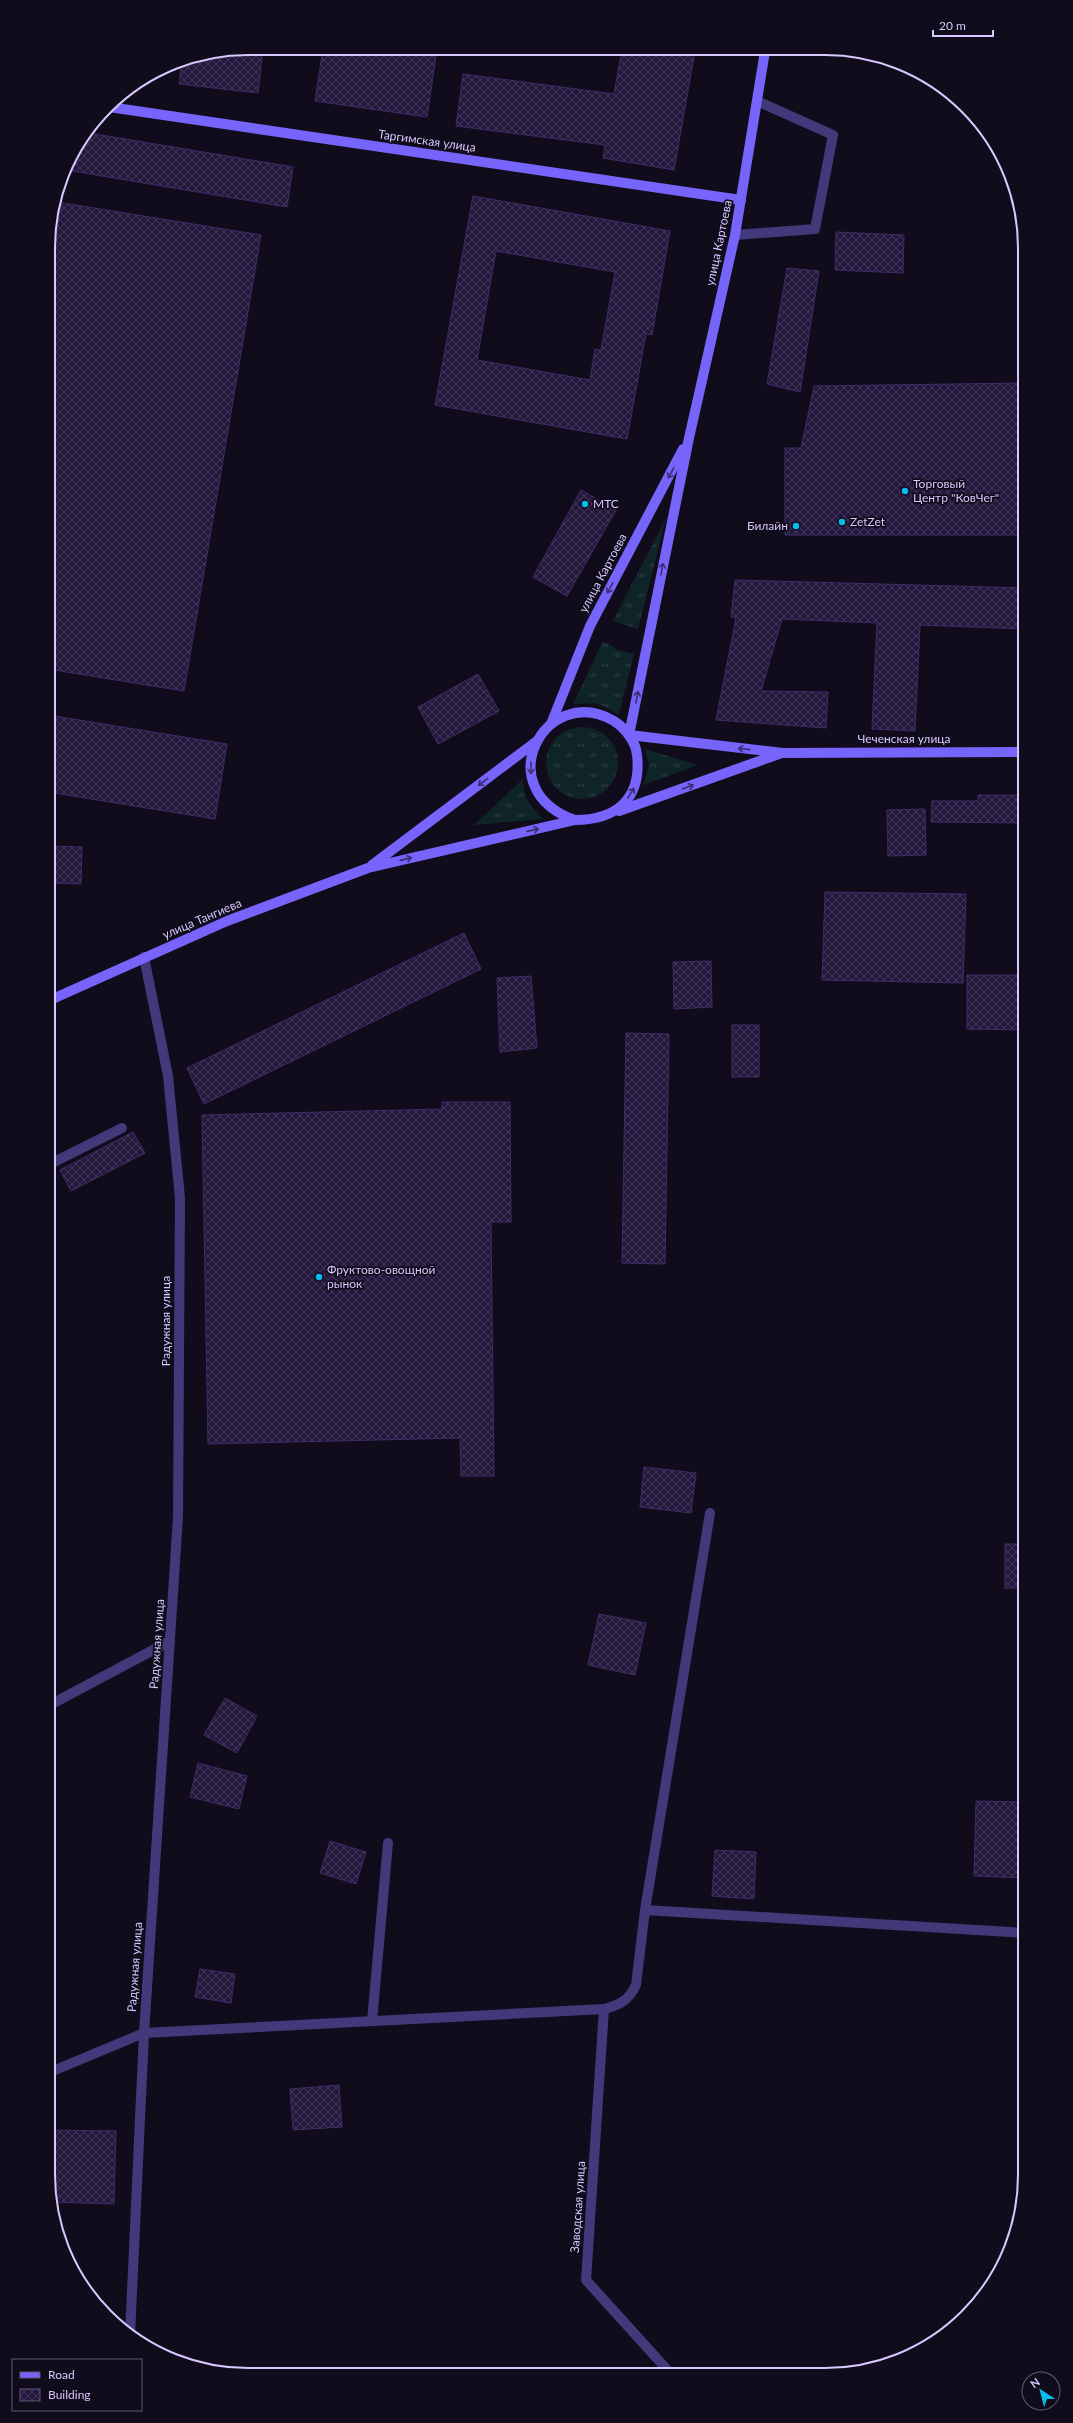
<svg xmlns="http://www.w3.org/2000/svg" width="1073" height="2423" font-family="Lato,sans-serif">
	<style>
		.grass { fill: url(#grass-tufts) }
		.building { fill: url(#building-cross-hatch); stroke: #3e2c68; fill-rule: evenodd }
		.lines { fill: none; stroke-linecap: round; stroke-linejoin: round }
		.lane { stroke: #42397a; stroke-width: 10 }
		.street { stroke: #42397a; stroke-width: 10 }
		.secondary { stroke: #7764fa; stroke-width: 10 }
		.oneway { stroke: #3a2f75 }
		.poi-dot { fill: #08bcea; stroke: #110c1c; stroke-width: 1.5 }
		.labels { text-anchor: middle; stroke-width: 3.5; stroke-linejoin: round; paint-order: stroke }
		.street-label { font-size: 12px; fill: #d5c9fd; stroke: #110c1c }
		.poi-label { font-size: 12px; fill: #d5c9fd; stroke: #110c1c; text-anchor: start }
		.rim { fill: none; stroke: #d5c9fd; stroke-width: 2 }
	</style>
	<defs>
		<pattern id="grass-tufts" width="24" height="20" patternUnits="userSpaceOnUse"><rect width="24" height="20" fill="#0f2426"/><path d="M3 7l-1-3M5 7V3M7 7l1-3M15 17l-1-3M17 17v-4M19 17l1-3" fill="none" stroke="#314246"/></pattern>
		<pattern id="building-cross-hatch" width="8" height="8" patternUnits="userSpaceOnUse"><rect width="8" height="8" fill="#24193d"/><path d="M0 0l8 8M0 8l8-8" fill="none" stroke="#43395a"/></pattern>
	</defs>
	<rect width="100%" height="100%" fill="#110c1c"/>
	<g class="grass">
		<path d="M666,518L638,629L613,621Z"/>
		<path d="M603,641L618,650L634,654L619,715C600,703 595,702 573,704Z"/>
		<circle cx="582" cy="763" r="36"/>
		<path d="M645,749L698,765L643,785L649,765Z"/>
		<path d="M523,779C524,800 529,804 543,819L474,825Z"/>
	</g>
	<g class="building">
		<path d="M248,48H263L258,93L179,84L182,61Z"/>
		<path d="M323,48L437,49L427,117L315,101Z"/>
		<path d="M622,50L695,51L674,170L603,158L605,145L456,126L463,74L614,94Z"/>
		<path d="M89,133L293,167L287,207L66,170L69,159Z"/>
		<path d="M473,196L670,231L652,335L646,334L627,439L435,405ZM496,251L615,272L601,350L595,349L590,380L477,360Z"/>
		<path d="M57,202L261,235L184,691L48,669V234Z"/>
		<path d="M836,232L904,235L903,273L835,270Z"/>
		<path d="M787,268L819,271L800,392L767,384Z"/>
		<path d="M1025,383V535H785V448H801L814,386Z"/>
		<path d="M581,490L616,510L567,596L533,577Z"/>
		<path d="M735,580L1025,588V629L920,625L915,731L872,729L877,623L782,619L761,691L828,692L826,728L716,720L736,618L731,617Z"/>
		<path d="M478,674L499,711L438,744L418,707Z"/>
		<path d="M48,715L227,744L215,819L48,792Z"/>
		<path d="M978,795H1025V823L931,822L932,801H978Z"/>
		<path d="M925,809L926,855L888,856L887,810Z"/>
		<path d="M48,846L82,847L81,884L48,883Z"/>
		<path d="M825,892L966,894L963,983L822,980Z"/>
		<path d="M464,933L481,969L204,1104L187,1068Z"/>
		<path d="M711,961L712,1007L674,1009L673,962Z"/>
		<path d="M967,975H1025V1030L967,1029Z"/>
		<path d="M531,976L537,1048L500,1052L497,978Z"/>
		<rect x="732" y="1025" width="27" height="52"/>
		<path d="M626,1033L669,1034L665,1264L622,1263Z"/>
		<path d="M442,1102H510L511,1222H491L494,1476H461L460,1438L208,1444L202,1115L442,1109Z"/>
		<path d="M133,1132L145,1153L71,1191L60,1170Z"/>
		<path d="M644,1467L696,1473L691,1513L640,1507Z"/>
		<rect x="1005" y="1544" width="20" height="44"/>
		<path d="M599,1614L646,1623L635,1675L588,1665Z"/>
		<path d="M225,1698L257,1716L237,1753L204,1735Z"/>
		<path d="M198,1763L247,1776L239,1809L190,1797Z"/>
		<path d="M976,1801L1025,1802V1878L974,1876Z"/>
		<path d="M330,1841L366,1852L356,1884L320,1873Z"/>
		<path d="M715,1850L756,1852L754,1899L712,1896Z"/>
		<path d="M200,1969L235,1974L231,2003L195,1997Z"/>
		<path d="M339,2085L342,2127L293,2130L290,2089Z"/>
		<path d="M48,2130L116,2131L114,2204L52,2202L48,2175Z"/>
	</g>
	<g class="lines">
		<g class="lane">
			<path d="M735,235L815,229L833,135L757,101"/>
			<path d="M48,1165L122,1128"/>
			<path d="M48,1706L170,1641"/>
			<path d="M372,2021L388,1843"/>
		</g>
		<g class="street">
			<path d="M645,1910L710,1513"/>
			<path d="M604,2009L586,2280L671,2374"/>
			<path d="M48,2073L144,2033L604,2009C620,2005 629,2000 636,1985L645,1910L1025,1933"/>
			<path d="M130,2335L144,2033L178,1517L180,1198L168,1076L144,957"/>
		</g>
		<g class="secondary">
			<path d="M765,51L735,235L689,438L629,735L783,753L1025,752"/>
			<path d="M109,107L741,200"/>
			<path d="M551,724L590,626L683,449"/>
			<path d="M619,811L779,754"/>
			<path d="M372,865L537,741"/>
			<path d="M48,1001L227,921L368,868L575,820C616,820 642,799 637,755C636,742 625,728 614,721C546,681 487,789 575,820"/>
		</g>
	</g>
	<defs><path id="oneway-shaft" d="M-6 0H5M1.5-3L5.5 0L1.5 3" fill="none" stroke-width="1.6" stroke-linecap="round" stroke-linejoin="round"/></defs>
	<g class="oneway">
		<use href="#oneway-shaft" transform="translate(671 473) rotate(118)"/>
		<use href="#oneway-shaft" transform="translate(662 569) rotate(-79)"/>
		<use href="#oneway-shaft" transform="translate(610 588) rotate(118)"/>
		<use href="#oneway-shaft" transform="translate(637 697) rotate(-79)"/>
		<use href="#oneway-shaft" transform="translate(744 749) rotate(-174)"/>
		<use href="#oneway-shaft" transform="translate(531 768) rotate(90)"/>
		<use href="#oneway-shaft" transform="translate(483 782) rotate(143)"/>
		<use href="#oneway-shaft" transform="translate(688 787) rotate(-20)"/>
		<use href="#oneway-shaft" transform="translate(631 793) rotate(-58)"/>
		<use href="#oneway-shaft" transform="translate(533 830) rotate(-13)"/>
		<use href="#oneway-shaft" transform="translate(406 859) rotate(-13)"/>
	</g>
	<g class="poi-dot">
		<circle cx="905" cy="491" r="4"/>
		<circle cx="585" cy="504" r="4"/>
		<circle cx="842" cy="522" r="4"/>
		<circle cx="796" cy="526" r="4"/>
		<circle cx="319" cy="1277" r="4"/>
	</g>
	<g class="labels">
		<g class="street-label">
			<text transform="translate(427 141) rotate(8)" y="4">Таргимская улица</text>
			<text transform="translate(719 243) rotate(-78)" y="4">улица Картоева</text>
			<text transform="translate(603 573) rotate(-62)" y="4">улица Картоева</text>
			<text x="904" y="743">Чеченская улица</text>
			<text transform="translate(202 919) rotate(-23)" y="4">улица Тангиева</text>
			<text transform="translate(166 1321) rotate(-90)" y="4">Радужная улица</text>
			<text transform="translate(157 1644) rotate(-86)" y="4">Радужная улица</text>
			<text transform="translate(135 1967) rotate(-86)" y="4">Радужная улица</text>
			<text transform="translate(578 2207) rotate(-86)" y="4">Заводская улица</text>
		</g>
		<g class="poi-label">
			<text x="913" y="488">Торговый<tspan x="913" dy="14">Центр "КовЧег"</tspan></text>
			<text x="593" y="508">МТС</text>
			<text x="850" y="526">ZetZet</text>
			<text x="788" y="530" text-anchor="end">Билайн</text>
			<text x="327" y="1274">Фруктово-овощной<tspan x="327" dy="14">рынок</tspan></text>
		</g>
	</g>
	<path d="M0 0H1073V2423H0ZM248 55H825A193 193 0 0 1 1018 248V2175A193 193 0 0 1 825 2368H248A193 193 0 0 1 55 2175V248A193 193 0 0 1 248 55Z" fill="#110c1c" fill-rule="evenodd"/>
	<path class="rim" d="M248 55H825A193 193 0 0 1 1018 248V2175A193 193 0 0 1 825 2368H248A193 193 0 0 1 55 2175V248A193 193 0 0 1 248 55Z"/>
	<rect x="12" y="2359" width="130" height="52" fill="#110c1c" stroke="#5f5876"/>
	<rect x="20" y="2372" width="20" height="6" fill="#7764fa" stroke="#5f5876"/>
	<text x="48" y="2379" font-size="12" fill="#d5c9fd">Road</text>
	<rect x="20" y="2389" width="20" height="12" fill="url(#building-cross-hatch)" stroke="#5f5876"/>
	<text x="48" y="2399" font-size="12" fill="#d5c9fd">Building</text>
	<g transform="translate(1041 2391) rotate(324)"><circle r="19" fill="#110c1c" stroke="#5f5876"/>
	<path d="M0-3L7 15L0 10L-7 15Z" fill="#08bcea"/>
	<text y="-6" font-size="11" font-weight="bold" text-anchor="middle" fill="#d5c9fd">N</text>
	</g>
	<path d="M933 30v6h60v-6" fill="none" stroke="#d5c9fd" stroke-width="2"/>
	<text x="939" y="30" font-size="12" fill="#d5c9fd" stroke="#110c1c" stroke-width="3" paint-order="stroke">20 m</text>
</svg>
